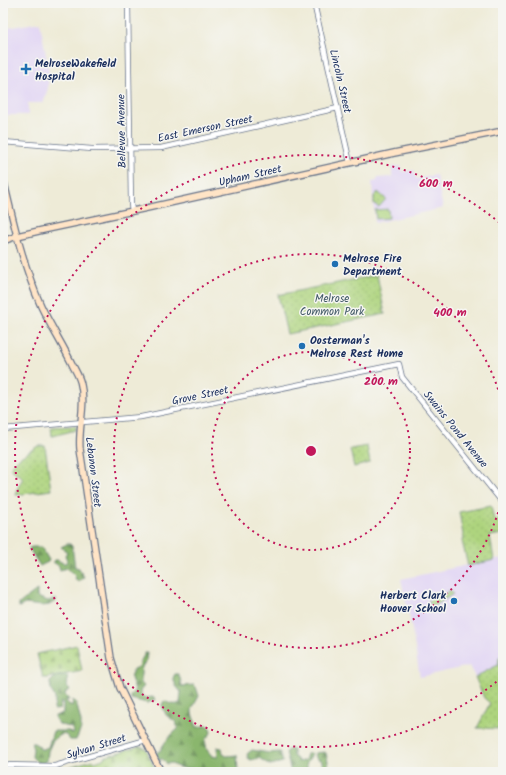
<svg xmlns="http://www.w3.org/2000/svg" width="506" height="775" font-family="Kalam,sans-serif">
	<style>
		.built { fill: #e1d4f4 }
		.grass { fill: #aed47e; stroke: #64826e }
		.forest { fill: url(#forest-firs); stroke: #527266 }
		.cemetery { fill: url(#cemetery-stones); stroke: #64826e }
		.park { fill: url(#park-dots); stroke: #64826e }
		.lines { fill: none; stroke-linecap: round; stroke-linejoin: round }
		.tertiary-casing { stroke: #657188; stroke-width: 6 }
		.secondary-casing { stroke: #657188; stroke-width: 8 }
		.tertiary { stroke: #fff; stroke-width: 4.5 }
		.secondary { stroke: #ffe4c6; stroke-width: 5.5 }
		.ring { fill: none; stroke: #c2185b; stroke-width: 2; stroke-dasharray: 2 4 }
		.poi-dot { fill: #1f6fb2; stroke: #f6f6f2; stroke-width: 1.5 }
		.labels { text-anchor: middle; stroke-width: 3; stroke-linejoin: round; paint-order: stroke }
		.poi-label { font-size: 11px; font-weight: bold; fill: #1b2f5e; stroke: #f6f6f2; text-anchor: start }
		.street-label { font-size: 11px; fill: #1b2f5e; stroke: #f6f6f2 }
		.park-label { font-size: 11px; fill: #405866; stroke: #f6f6f2 }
		.centre { fill: #c2185b; stroke: #f6f6f2; stroke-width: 2 }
		.ring-label { font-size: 12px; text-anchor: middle; font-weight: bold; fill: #c2185b; stroke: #f6f6f2; stroke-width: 3; stroke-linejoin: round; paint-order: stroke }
	</style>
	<defs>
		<pattern id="forest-firs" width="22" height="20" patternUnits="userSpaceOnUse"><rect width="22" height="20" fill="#8ab66d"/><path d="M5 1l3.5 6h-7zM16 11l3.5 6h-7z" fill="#70945d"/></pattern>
		<pattern id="cemetery-stones" width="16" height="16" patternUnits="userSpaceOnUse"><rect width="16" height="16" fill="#aed47e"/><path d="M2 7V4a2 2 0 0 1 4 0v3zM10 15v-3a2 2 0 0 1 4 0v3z" fill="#95b66f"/></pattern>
		<pattern id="park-dots" width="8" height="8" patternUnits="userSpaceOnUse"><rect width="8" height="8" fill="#aed47e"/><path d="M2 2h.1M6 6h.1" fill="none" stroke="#95b66f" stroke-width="1.8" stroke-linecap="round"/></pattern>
	</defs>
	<rect width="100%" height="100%" fill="#f6f6f2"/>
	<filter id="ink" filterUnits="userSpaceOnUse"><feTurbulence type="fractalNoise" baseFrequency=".025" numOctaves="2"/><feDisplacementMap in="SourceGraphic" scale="8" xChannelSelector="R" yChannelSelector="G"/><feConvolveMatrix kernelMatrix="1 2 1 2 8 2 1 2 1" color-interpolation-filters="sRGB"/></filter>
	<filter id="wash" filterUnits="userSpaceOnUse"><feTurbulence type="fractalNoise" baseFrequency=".012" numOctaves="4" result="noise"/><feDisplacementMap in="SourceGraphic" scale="16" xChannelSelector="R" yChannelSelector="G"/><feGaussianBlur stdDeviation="0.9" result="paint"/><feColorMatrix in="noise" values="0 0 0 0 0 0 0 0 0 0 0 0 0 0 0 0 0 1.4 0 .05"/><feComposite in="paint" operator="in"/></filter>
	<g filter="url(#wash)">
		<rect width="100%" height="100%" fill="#eeebd7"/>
		<g class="built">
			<path d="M40,22L49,72L48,88L43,103H28V115H3V29Z"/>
			<path d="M401,166L402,172L414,170L416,179L436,175L443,208L375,223L372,182L377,181V178L392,177V167Z"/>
			<path d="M501,558L503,564V657L499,658V665L475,677L469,666L420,677L411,624L401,579Z"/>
		</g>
		<path class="grass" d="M388,209L389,218L376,219L375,210Z"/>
		<g class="forest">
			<path d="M67,544H70L72,546L75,567L79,568L84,577L78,582L76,580L75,576L67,568L60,570L59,566L53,562L54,560H57L63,563H66L67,560L65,555L67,552L61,547Z"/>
			<path d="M32,547H41L49,560L48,562L40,566L30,550L29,548Z"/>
			<path d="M37,590V597L48,601L56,599V601L49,605L42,606L25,604L19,607V604C25,599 30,595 37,590Z"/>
			<path d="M145,653H147L146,662C140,666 141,675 141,683L144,686L140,691L141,694L145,698L153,697L155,700L147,703L131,699L130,696L135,690L130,675L133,673V669L137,668L140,665V660L142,659Z"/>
			<path d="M175,674H178L180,678L182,686L194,685L196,687L199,696C190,713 190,708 197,727H199L207,725L210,728L211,733L205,740L207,750L212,756L218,757L217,747L222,748L223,753L226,756L237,755L238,772H191L192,768C186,770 175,767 171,763L167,764L161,758L160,762L156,753L160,751C165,741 170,736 178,729L176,722L166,715L162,705L164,701C169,703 174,706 180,703L181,692L176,686L173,678Z"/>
			<path d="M58,676H67L68,678L67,687L70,689L66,692L65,695L69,700H65L70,705H73L72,700L76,702L81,722V729L76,740H70L64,733L53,740L48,751L47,761L42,763L37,762L32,757L33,749L31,743H34L39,746L40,749H43L48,747L53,731H69L72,734L74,733L71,727L60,725L55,719V716L63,713V702H61L60,709L54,710C54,701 58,700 51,691L50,682L54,678Z"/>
			<path d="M289,749L293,750V756L296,758L299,762L305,760L307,754L312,753C309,763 304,759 308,770L303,772H291L286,753Z"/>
			<path d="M252,750L269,753L280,752L283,762L270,765L259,758L251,760L248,758L247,754Z"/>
			<path d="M325,752L326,753L330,772H319C321,768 323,767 322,761L316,758L315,753Z"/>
		</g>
		<g class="cemetery">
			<path d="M77,645L82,671L48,678H43L37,654Z"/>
			<path d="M140,746L146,749L156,772H3V769L55,771L93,760L95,762L103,759L104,757Z"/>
		</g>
		<g class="park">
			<path d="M378,192L386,199L379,207L374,204V196Z"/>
			<path d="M377,275L385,314L287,334L278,295Z"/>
			<path d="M73,426L76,427V430L52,436L51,427Z"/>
			<path d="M38,446H45L51,490L16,495V491L23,478L10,468L19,458Z"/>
			<path d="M367,446L370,463L354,467L350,449Z"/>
			<path d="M491,506L494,520L502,519L503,534L490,536L494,560L468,566L462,541L464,540L459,512Z"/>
			<path d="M450,590L453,594L433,607L428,601L438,595L440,597Z"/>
			<path d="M503,657V729L477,728L490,703L484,698L475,677L498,665L499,658Z"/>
		</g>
	</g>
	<g filter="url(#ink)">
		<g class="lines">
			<defs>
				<g id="tertiary">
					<path d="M128,3L131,204L132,211"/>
					<path d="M314,3L350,163"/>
					<path d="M3,142L92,149L161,148L338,108"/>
					<path d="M3,429L141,417L399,364L402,377L503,503"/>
					<path d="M3,765L55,766L146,740"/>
				</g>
				<g id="secondary">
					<path d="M3,178C13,221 23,266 41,306C51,327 63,345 73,366C76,372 80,378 81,385C86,406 78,428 80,449L111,658L120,688L161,772"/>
					<path d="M3,241L17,236L43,230L147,208L394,153L503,131"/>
				</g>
			</defs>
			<use href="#tertiary" class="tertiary-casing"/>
			<use href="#secondary" class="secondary-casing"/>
			<use href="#tertiary" class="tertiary"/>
			<use href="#secondary" class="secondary"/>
		</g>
	</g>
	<g class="ring">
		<circle cx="311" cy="451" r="99"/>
		<path d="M503 495A197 197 0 1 1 503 407"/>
		<path d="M501 678A296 296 0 1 1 501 224"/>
	</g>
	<g class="poi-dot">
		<path d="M24 63h4v4h4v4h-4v4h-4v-4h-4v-4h4z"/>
		<circle cx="335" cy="264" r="4"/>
		<circle cx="302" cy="346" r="4"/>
		<circle cx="454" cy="601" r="4"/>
	</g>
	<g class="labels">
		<g class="poi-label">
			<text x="35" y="67">MelroseWakefield<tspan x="35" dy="13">Hospital</tspan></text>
			<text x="343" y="262">Melrose Fire<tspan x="343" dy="13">Department</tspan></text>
			<text x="310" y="344">Oosterman's<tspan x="310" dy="13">Melrose Rest Home</tspan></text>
			<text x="446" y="599" text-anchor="end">Herbert Clark<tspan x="446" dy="13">Hoover School</tspan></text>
		</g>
		<g class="street-label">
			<text transform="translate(341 81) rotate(77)" y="4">Lincoln Street</text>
			<text transform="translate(205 128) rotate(-12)" y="4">East Emerson Street</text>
			<text transform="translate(121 131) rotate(-91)" y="4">Bellevue Avenue</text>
			<text transform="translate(250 175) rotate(-13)" y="4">Upham Street</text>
			<text transform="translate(200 395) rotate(-12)" y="4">Grove Street</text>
			<text transform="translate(456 429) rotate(51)" y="4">Swains Pond Avenue</text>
			<text transform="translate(94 472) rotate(83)" y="4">Lebanon Street</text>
			<text transform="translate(96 746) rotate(-17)" y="4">Sylvan Street</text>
		</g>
		<g class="park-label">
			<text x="332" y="302">Melrose<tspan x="332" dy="13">Common Park</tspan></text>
		</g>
	</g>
	<circle cx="311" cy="451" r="6" class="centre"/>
	<g class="ring-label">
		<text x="436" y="187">600 m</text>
		<text x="450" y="316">400 m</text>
		<text x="381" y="385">200 m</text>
	</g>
	<rect width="506" height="775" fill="none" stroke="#f6f6f2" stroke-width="16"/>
</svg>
